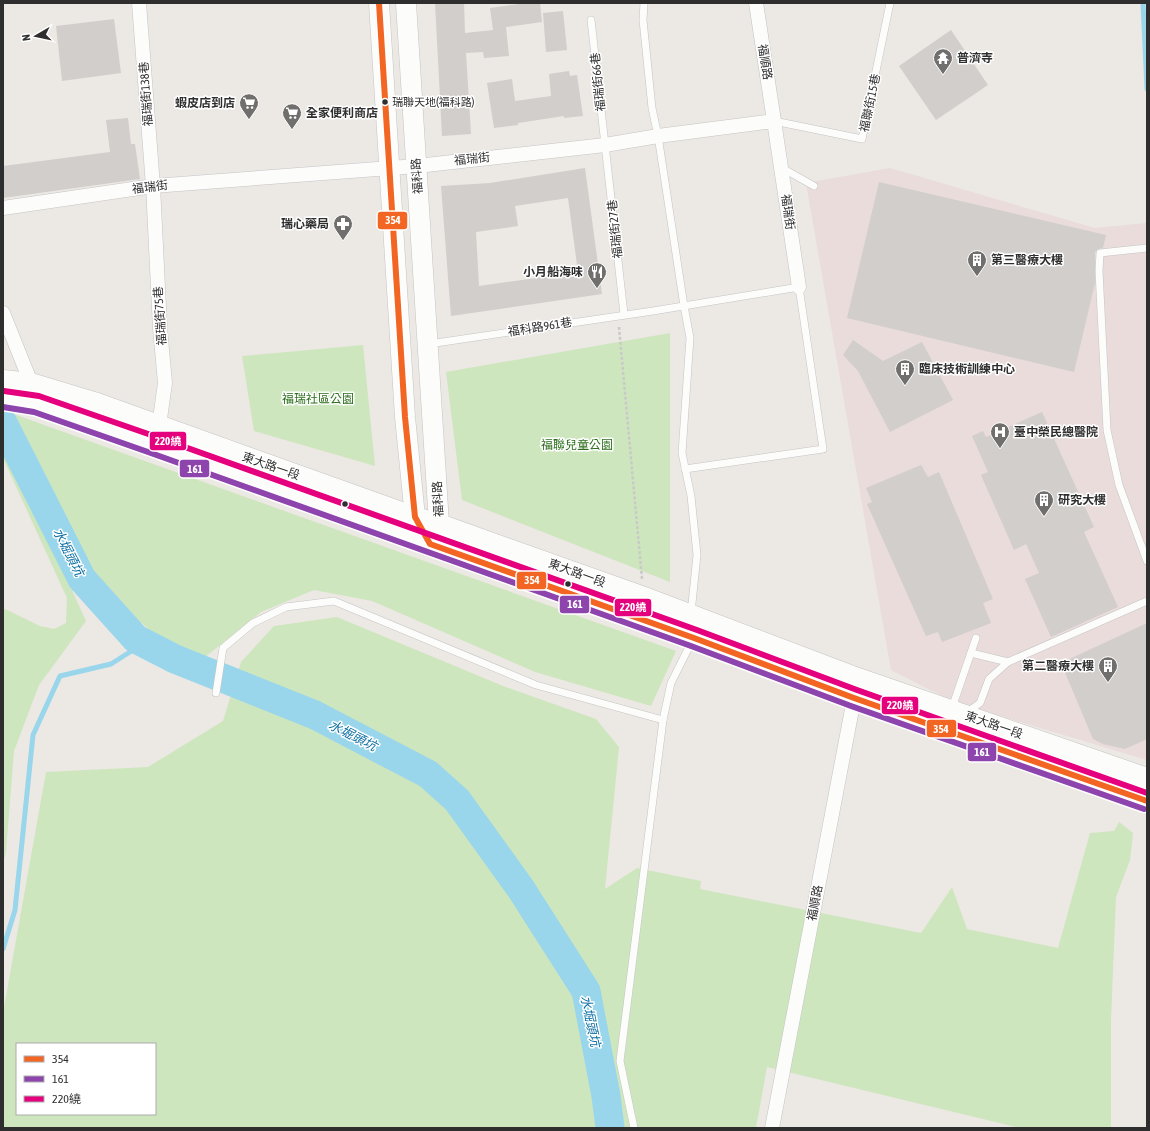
<svg xmlns="http://www.w3.org/2000/svg" width="1150" height="1131" font-family="'Asap Condensed','Noto Sans TC',sans-serif">
	<style>
		.medical { fill: #e9dcdb }
		.green { fill: #cee6be; fill-rule: evenodd }
		.lines { fill: none; stroke-linecap: round; stroke-linejoin: round }
		.stream { stroke: #99d6ec; stroke-width: 5 }
		.river { stroke: #99d6ec; stroke-width: 29 }
		.building { fill: #d1cecb; fill-rule: evenodd }
		.lane-casing { stroke: #c5c4c5; stroke-width: 8 }
		.street-casing { stroke: #c5c4c5; stroke-width: 15 }
		.secondary-casing { stroke: #c5c4c5; stroke-width: 21 }
		.path { stroke: #c9c9c8; stroke-width: 2.5; stroke-dasharray: 3 2; stroke-linecap: butt }
		.lane { stroke: #fcfcfb; stroke-width: 7 }
		.street { stroke: #fcfcfb; stroke-width: 14 }
		.secondary { stroke: #fcfcfb; stroke-width: 20 }
		.bus-1-casing { stroke: #fff; stroke-width: 9 }
		.bus-2-casing { stroke: #fff; stroke-width: 9 }
		.bus-3-casing { stroke: #fff; stroke-width: 9 }
		.bus-1 { stroke: #f26522; stroke-width: 6 }
		.bus-2 { stroke: #8e44ad; stroke-width: 6 }
		.bus-3 { stroke: #e5007d; stroke-width: 6 }
		.bus-dot { fill: #2e2e2e; stroke: #fff; stroke-width: 1.5 }
		.labels { text-anchor: middle; stroke-width: 3; stroke-linejoin: round; paint-order: stroke }
		.bus-label { font-size: 11px; fill: #2e2e2e; stroke: #fff; text-anchor: start }
		.poi-label { font-size: 12px; font-weight: bold; fill: #2e2e2e; stroke: #fff; text-anchor: start }
		.street-label { font-size: 12px; fill: #2e2e2e; stroke: #fff }
		.park-label { font-size: 12px; fill: #2c6e1b; stroke: #fff }
		.water-label { font-size: 13px; font-style: italic; fill: #0d6fa3; stroke: #fff }
		.line-badge { stroke: #fff; stroke-width: 1.5 }
		.badge-label { font-size: 11px; text-anchor: middle; font-weight: bold; fill: #fff }
	</style>
	<rect width="100%" height="100%" fill="#ece8e4"/>
	<path class="medical" d="M890,168L1095,228L1147,223V760L954,702L891,670L806,183Z"/>
	<g class="green">
		<path d="M670,333V582L462,500L446,372Z"/>
		<path d="M363,345L375,466L254,431L242,356Z"/>
		<path d="M8,412L676,651L651,706L535,672L372,601L314,590L261,612L204,658L169,647L136,618L106,584L91,577Z"/>
		<path d="M3,439L86,621L39,685L14,751L6,852L3,864V608L40,626L54,629L66,623L67,598L3,458Z"/>
		<path d="M337,617L503,686L596,719L619,747L605,889L637,868L701,881L700,889L921,933L952,887L967,929L1058,948L1090,833L1114,831L1119,822L1133,833L1130,860L1116,897L1111,1020V1128H1020L767,1067L756,1128H3V1013L46,772L148,767L223,721L241,662L274,626ZM17,1044H155V1114H17Z"/>
	</g>
	<g class="lines">
		<g class="stream">
			<path d="M1143,3L1147,89"/>
			<path d="M3,949L15,910L33,735L60,676L111,664L144,643"/>
		</g>
		<path class="river" d="M3,423L82,579L136,639L175,659L315,715L428,774L457,800L521,889L586,991L606,1096L610,1128"/>
	</g>
	<g class="building">
		<path d="M435,3H464L465,33L493,30L490,8L527,3H540L542,22L506,27L509,56L484,58L483,52L466,53L471,134L442,136Z"/>
		<path d="M563,11L567,50L546,52L543,13Z"/>
		<path d="M114,19L121,73L62,81L56,26Z"/>
		<path d="M951,30L988,85L936,120L899,66Z"/>
		<path d="M569,71L570,76L577,75L583,116L564,118V116L518,123V125L494,128L487,83L512,79L515,101L551,96L549,74Z"/>
		<path d="M128,118L131,144H135L140,179L3,198V166L110,152L106,120Z"/>
		<path d="M585,168L602,294L451,316L441,186L490,183ZM568,198L578,272L479,286L476,232L518,226L515,206Z"/>
		<path d="M879,182L1106,235L1103,248L1098,249L1095,252V283L1074,372L847,318Z"/>
		<path d="M853,340L883,361L922,342L953,400L890,432L858,371L843,355Z"/>
		<path d="M1042,412L1094,527L1084,532L1118,607L1051,637L1025,579L1039,573L1026,544L1014,550L981,475L988,472L972,436L983,431L986,437Z"/>
		<path d="M921,465L928,477L939,472L993,599L983,603L991,623L942,642L938,632L926,636L867,504L872,502L866,488Z"/>
		<path d="M1147,623V739L1125,749L1103,744L1093,739L1061,663Z"/>
	</g>
	<g class="lines">
		<defs>
			<g id="lane">
				<path d="M644,3L643,20L652,108L658,136L684,306L690,338L682,453L691,496L697,555L691,613"/>
				<path d="M591,20L624,314"/>
				<path d="M774,121L862,139L890,3"/>
				<path d="M782,168L814,186"/>
				<path d="M1147,248L1100,253L1099,271L1107,430L1119,485L1147,561"/>
				<path d="M429,344L653,311L799,287L823,449L685,469"/>
				<path d="M971,653L1008,662"/>
				<path d="M216,693L223,648L253,623L286,607L334,601L536,685L663,720"/>
				<path d="M958,707L954,702L976,638"/>
				<path d="M966,713L980,703L989,679L1008,662L1147,601"/>
				<path d="M634,1128L620,1061L663,720L671,683L693,639"/>
			</g>
			<g id="street">
				<path d="M139,3L153,186L160,328L165,383L159,426L156,433"/>
				<path d="M756,3L774,121"/>
				<path d="M3,208L153,186L417,166L605,145L658,136L774,121L799,287"/>
				<path d="M3,313L31,383L33,391"/>
				<path d="M772,1128L858,678"/>
			</g>
			<g id="secondary">
				<path d="M379,3L405,417L415,517L420,526"/>
				<path d="M406,3L439,524L434,535"/>
				<path d="M3,380L31,383L94,402L415,517L439,524L644,597L858,678L1147,778"/>
				<path d="M3,399L36,404L151,444L694,638L854,698L956,733L1147,801"/>
			</g>
		</defs>
		<use href="#lane" class="lane-casing"/>
		<use href="#street" class="street-casing"/>
		<use href="#secondary" class="secondary-casing"/>
		<path class="path" d="M619,327L642,579"/>
		<use href="#lane" class="lane"/>
		<use href="#street" class="street"/>
		<use href="#secondary" class="secondary"/>
		<defs>
			<path id="bus-1" d="M379,3L405,417L415,517L430,544L694,638L854,698L1147,801"/>
			<path id="bus-2" d="M3,407L34,412L148,452L691,646L851,706L1144,809"/>
			<path id="bus-3" d="M4,391L39,396L154,436L697,630L857,690L1147,793"/>
		</defs>
		<use href="#bus-1" class="bus-1-casing"/>
		<use href="#bus-2" class="bus-2-casing"/>
		<use href="#bus-3" class="bus-3-casing"/>
		<use href="#bus-1" class="bus-1"/>
		<use href="#bus-2" class="bus-2"/>
		<use href="#bus-3" class="bus-3"/>
	</g>
	<defs>
		<symbol id="temple-pin" viewBox="-11 -11 22 30"><path d="M0 17L-7.5 6A9.5 9.5 0 1 1 7.5 6Z" fill="#706f6e" stroke="#fff"/><path d="M0-6L5-2H3V0L6.5 2.5H4V6H1.5V3h-3V6H-4V2.5H-6.5L-3 0V-2H-5Z" fill="#fff"/></symbol>
		<symbol id="supermarket-pin" viewBox="-11 -11 22 30"><path d="M0 17L-7.5 6A9.5 9.5 0 1 1 7.5 6Z" fill="#706f6e" stroke="#fff"/><path d="M-6-5.5h2.5l.6 2H6L4.5 2H-2.5L-4.4-4H-6ZM-1.5 3.2a1.3 1.3 0 1 0 .1 0ZM3 3.2a1.3 1.3 0 1 0 .1 0Z" fill="#fff"/></symbol>
		<symbol id="pharmacy-pin" viewBox="-11 -11 22 30"><path d="M0 17L-7.5 6A9.5 9.5 0 1 1 7.5 6Z" fill="#706f6e" stroke="#fff"/><path d="M-2-6h4v4h4v4h-4v4h-4v-4h-4v-4h4Z" fill="#fff"/></symbol>
		<symbol id="building-pin" viewBox="-11 -11 22 30"><path d="M0 17L-7.5 6A9.5 9.5 0 1 1 7.5 6Z" fill="#706f6e" stroke="#fff"/><path d="M-4-6H4V6H1V3H-1V6H-4ZM-2.5-4.3h1.7v1.8h-1.7ZM.8-4.3h1.7v1.8H.8ZM-2.5-1h1.7V.8h-1.7ZM.8-1h1.7V.8H.8Z" fill="#fff"/></symbol>
		<symbol id="restaurant-pin" viewBox="-11 -11 22 30"><path d="M0 17L-7.5 6A9.5 9.5 0 1 1 7.5 6Z" fill="#706f6e" stroke="#fff"/><path d="M-5-6h1v4h1v-4h1v4h1v-4h1v5L-1.5 .5V6h-2V.5L-5-1ZM5-6V6H3V1.5H1.5Q1.5-4 5-6Z" fill="#fff"/></symbol>
		<symbol id="hospital-pin" viewBox="-11 -11 22 30"><path d="M0 17L-7.5 6A9.5 9.5 0 1 1 7.5 6Z" fill="#706f6e" stroke="#fff"/><path d="M-5-5h3v3.5h4V-5h3V5h-3V1.5h-4V5h-3Z" fill="#fff"/></symbol>
	</defs>
	<g fill-rule="evenodd">
		<use href="#temple-pin" x="932" y="47" width="22" height="30"/>
		<use href="#supermarket-pin" x="238" y="92" width="22" height="30"/>
		<use href="#supermarket-pin" x="281" y="102" width="22" height="30"/>
		<use href="#pharmacy-pin" x="332" y="213" width="22" height="30"/>
		<use href="#building-pin" x="966" y="249" width="22" height="30"/>
		<use href="#restaurant-pin" x="586" y="261" width="22" height="30"/>
		<use href="#building-pin" x="894" y="358" width="22" height="30"/>
		<use href="#hospital-pin" x="989" y="421" width="22" height="30"/>
		<use href="#building-pin" x="1033" y="489" width="22" height="30"/>
		<use href="#building-pin" x="1097" y="655" width="22" height="30"/>
	</g>
	<g class="bus-dot">
		<circle cx="385" cy="102" r="3.5"/>
		<circle cx="345" cy="504" r="3.5"/>
		<circle cx="568" cy="584" r="3.5"/>
	</g>
	<g class="labels">
		<g class="bus-label">
			<text x="392" y="106">瑞聯天地(福科路)</text>
		</g>
		<g class="poi-label">
			<text x="957" y="62">普濟寺</text>
			<text x="235" y="107" text-anchor="end">蝦皮店到店</text>
			<text x="306" y="117">全家便利商店</text>
			<text x="329" y="228" text-anchor="end">瑞心藥局</text>
			<text x="991" y="264">第三醫療大樓</text>
			<text x="583" y="276" text-anchor="end">小月船海味</text>
			<text x="919" y="373">臨床技術訓練中心</text>
			<text x="1014" y="436">臺中榮民總醫院</text>
			<text x="1058" y="504">研究大樓</text>
			<text x="1094" y="670" text-anchor="end">第二醫療大樓</text>
		</g>
		<g class="street-label">
			<text transform="translate(765 62) rotate(81)" y="4">福順路</text>
			<text transform="translate(598 82) rotate(-96)" y="4">福瑞街66巷</text>
			<text transform="translate(146 94) rotate(-94)" y="4">福瑞街138巷</text>
			<text transform="translate(870 103) rotate(-78)" y="4">福聯街15巷</text>
			<text transform="translate(472 159) rotate(-6)" y="4">福瑞街</text>
			<text transform="translate(417 176) rotate(-94)" y="4">福科路</text>
			<text transform="translate(150 187) rotate(-7)" y="4">福瑞街</text>
			<text transform="translate(788 212) rotate(82)" y="4">福瑞街</text>
			<text transform="translate(615 229) rotate(-96)" y="4">福瑞街27巷</text>
			<text transform="translate(160 316) rotate(-94)" y="4">福瑞街75巷</text>
			<text transform="translate(540 327) rotate(-9)" y="4">福科路961巷</text>
			<text transform="translate(271 466) rotate(19)" y="4">東大路一段</text>
			<text transform="translate(438 499) rotate(-93)" y="4">福科路</text>
			<text transform="translate(577 573) rotate(20)" y="4">東大路一段</text>
			<text transform="translate(994 725) rotate(19)" y="4">東大路一段</text>
			<text transform="translate(815 903) rotate(-79)" y="4">福順路</text>
		</g>
		<g class="park-label">
			<text x="318" y="403">福瑞社區公園</text>
			<text x="577" y="449">福聯兒童公園</text>
		</g>
		<g class="water-label">
			<text transform="translate(69 552) rotate(63)" y="5">水堀頭坑</text>
			<text transform="translate(353 735) rotate(27)" y="5">水堀頭坑</text>
			<text transform="translate(591 1021) rotate(78)" y="5">水堀頭坑</text>
		</g>
	</g>
	<g class="line-badge">
		<rect x="377" y="211" width="31" height="19" rx="4" fill="#f26522"/>
		<rect x="149" y="431" width="38" height="20" rx="4" fill="#e5007d"/>
		<rect x="179" y="459" width="31" height="19" rx="4" fill="#8e44ad"/>
		<rect x="516" y="571" width="31" height="19" rx="4" fill="#f26522"/>
		<rect x="559" y="595" width="31" height="19" rx="4" fill="#8e44ad"/>
		<rect x="614" y="598" width="38" height="19" rx="4" fill="#e5007d"/>
		<rect x="881" y="696" width="38" height="19" rx="4" fill="#e5007d"/>
		<rect x="926" y="719" width="31" height="19" rx="4" fill="#f26522"/>
		<rect x="967" y="742" width="30" height="20" rx="4" fill="#8e44ad"/>
	</g>
	<g class="badge-label">
		<text x="393" y="224">354</text>
		<text x="168" y="445">220繞</text>
		<text x="195" y="473">161</text>
		<text x="532" y="584">354</text>
		<text x="575" y="608">161</text>
		<text x="633" y="611">220繞</text>
		<text x="900" y="709">220繞</text>
		<text x="941" y="733">354</text>
		<text x="982" y="756">161</text>
	</g>
	<rect width="1150" height="1131" fill="none" stroke="#2e2e2e" stroke-width="8"/>
	<rect x="16" y="1043" width="140" height="72" fill="#ffffff" stroke="#ababab"/>
	<rect x="24" y="1056" width="20" height="6" fill="#f26522" stroke="#ababab"/>
	<text x="52" y="1063" font-size="12" fill="#2e2e2e">354</text>
	<rect x="24" y="1076" width="20" height="6" fill="#8e44ad" stroke="#ababab"/>
	<text x="52" y="1083" font-size="12" fill="#2e2e2e">161</text>
	<rect x="24" y="1096" width="20" height="6" fill="#e5007d" stroke="#ababab"/>
	<text x="52" y="1103" font-size="12" fill="#2e2e2e">220繞</text>
	<g transform="translate(36 36) rotate(261)" stroke="#ffffff" stroke-width="3" paint-order="stroke">
	<path d="M0-3L7 15L0 10L-7 15Z" fill="#2e2e2e"/>
	<text y="-6" font-size="11" font-weight="bold" text-anchor="middle" fill="#2e2e2e">N</text>
	</g>
</svg>
